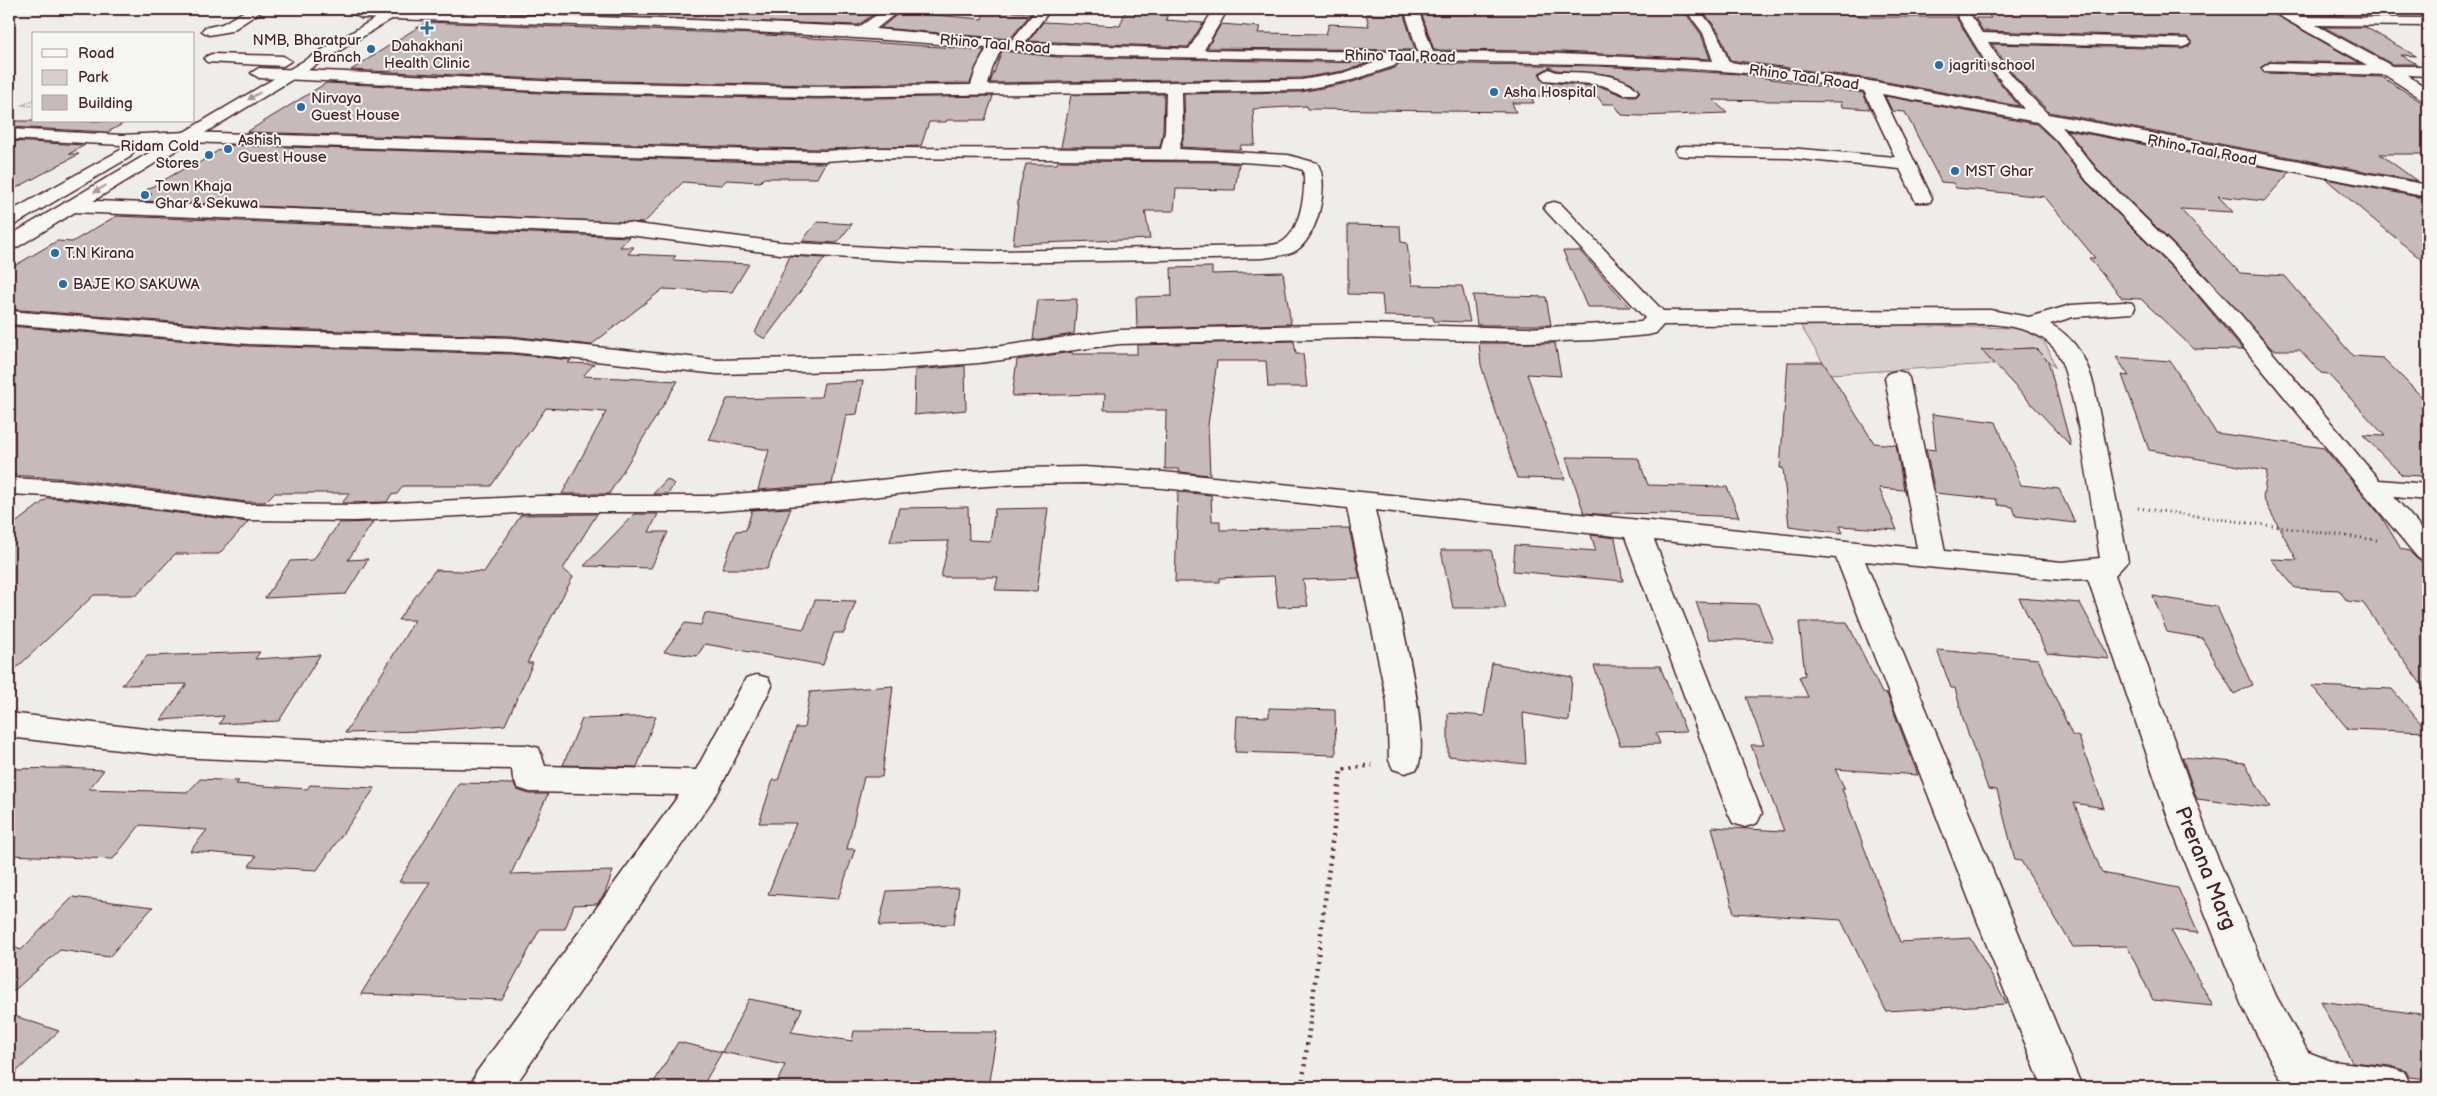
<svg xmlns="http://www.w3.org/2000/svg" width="2437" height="1096" font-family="'Balsamiq Sans',sans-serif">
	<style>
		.green { fill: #d7cfce; stroke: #90777c }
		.building { fill: #c6babb; stroke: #4a1f2b; fill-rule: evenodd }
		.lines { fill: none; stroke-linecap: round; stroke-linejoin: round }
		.minor-casing { stroke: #4a1f2b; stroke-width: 3 }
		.highway-casing { stroke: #4a1f2b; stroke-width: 3 }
		.path-far2 { stroke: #4a1f2b; stroke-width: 2; stroke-dasharray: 0.5 2; stroke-linecap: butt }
		.path-far1 { stroke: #4a1f2b; stroke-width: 3; stroke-dasharray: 1 4; stroke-linecap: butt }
		.path { stroke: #4a1f2b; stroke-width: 4.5; stroke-dasharray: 2 5; stroke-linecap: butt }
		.minor { fill: #f6f6f2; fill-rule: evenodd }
		.highway { fill: #f6f6f2; fill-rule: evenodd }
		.oneway { fill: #a99598 }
		.poi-dot { fill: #1f6fb2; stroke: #f6f6f2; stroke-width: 2 }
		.labels { text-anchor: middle; stroke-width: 4; stroke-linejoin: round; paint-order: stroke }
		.far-poi-label { font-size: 15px; fill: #4a1f2b; stroke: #f6f6f2; text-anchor: start }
		.far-street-label { font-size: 15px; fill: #4a1f2b; stroke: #f6f6f2 }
		.near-street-label { font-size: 21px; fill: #4a1f2b; stroke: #f6f6f2 }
	</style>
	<rect width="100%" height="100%" fill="#efedea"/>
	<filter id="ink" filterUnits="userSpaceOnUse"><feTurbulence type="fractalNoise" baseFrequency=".02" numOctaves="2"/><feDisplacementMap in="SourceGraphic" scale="10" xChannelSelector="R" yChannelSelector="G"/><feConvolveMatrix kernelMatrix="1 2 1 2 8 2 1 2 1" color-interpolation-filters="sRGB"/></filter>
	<g filter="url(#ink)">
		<path class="green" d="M1799,323L2016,328C2041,334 2048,343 2055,368L2035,348L1982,350L1994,364L1830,374Z"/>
		<g class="building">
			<path d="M446,9H864L880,10L858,25L443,11Z"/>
			<path d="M985,9H1014L1013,12L1031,13L1010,39L881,28L900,12L982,19Z"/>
			<path d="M1126,9H1169L1166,20L1203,23L1188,47L1029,41L1043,22L1120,26Z"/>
			<path d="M1466,9L1683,10L1701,34L1710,59L1539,51L1434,50L1422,15H1470Z"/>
			<path d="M1748,9H1848L1853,15L1871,17H1956L1983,62L2019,106L1870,79L1730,60L1719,32L1702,10L1750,11Z"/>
			<path d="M2228,9H2265L2360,63L2270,61L2260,68L2264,73L2382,77L2428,106V154H2380L2417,181L2049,112L2017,79L1992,44L2183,49L2189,46L2192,41L2188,37L1983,31L1975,18H1991L1986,12H2234Z"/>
			<path d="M2288,9H2330L2343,15H2300Z"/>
			<path d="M1366,14L1404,15L1415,50L1207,48L1221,24L1260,27L1258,33L1326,34L1329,24L1369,26Z"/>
			<path d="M426,22L753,34L984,50L970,83L818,85L563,80L351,70Z"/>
			<path d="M2324,27H2365L2416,56L2401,55L2417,64H2392Z"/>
			<path d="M1002,51L1057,57L1369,63L1343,71L1301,78L990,83Z"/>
			<path d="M1399,63L1599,66L1739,74L1863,93L1870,109L1842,107L1841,102L1713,100L1727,113L1640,116L1622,115L1614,104H1603L1597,96H1531L1534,103H1512L1516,112L1308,109L1307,106L1253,109L1255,145H1241L1240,150L1181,147L1185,132L1184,94L1301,92L1353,82L1395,68ZM1550,67L1556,70L1612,75L1632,83L1640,92L1636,96H1624L1602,87L1544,82L1539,73Z"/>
			<path d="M326,83L563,94L818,99L993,96L985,120H947L946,122H929L921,146L825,149L759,148L247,132Z"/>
			<path d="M1164,94L1163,132L1160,147H1061L1071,95Z"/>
			<path d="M1885,96L2036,124L2055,141L2086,182L2187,283L2243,350L2194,349L2141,299L2122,298L2089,258H2095L2045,197L1956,188L1953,183L1941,182L1905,112L1892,111Z"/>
			<path d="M9,121H128L108,132L9,127Z"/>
			<path d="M2067,130L2290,172L2264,201L2218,196L2233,212L2180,209L2240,273L2285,276L2353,356L2383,358L2428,403V482L2421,476L2402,475L2363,435L2385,436L2328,374L2321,373L2300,350H2273L2203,273L2100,172Z"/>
			<path d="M9,141L85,145L69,154H79L9,192Z"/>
			<path d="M227,145L759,162L825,163L817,178H764L760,182L727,180L721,185L683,182L644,223L141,201L152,194L141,193L187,167L191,168Z"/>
			<path d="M1058,161L1214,162L1239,164L1235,190L1176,189L1174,211H1145L1150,239L1013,244L1020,186L1026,164H1057Z"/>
			<path d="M2326,179L2428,199V265L2361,209Z"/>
			<path d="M116,216L629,237L620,247H634L628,254L676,256L672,260L749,264L732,292L663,289L591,345L511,336L248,328L9,309V269L57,241L72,242Z"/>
			<path d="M817,222L852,224L837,243L802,241Z"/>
			<path d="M1348,225L1400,226L1401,242L1407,243L1412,285L1462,286L1470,322L1434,321L1433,317L1384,316L1382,295L1348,294Z"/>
			<path d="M1563,251H1580L1630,307H1587Z"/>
			<path d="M790,256L825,258L765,339L755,333Z"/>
			<path d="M1212,267V274L1283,272L1291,324L1137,328L1136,297L1172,296L1171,268Z"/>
			<path d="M1473,295L1546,297L1551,325H1477Z"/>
			<path d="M1077,299L1074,334L1033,340L1038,300Z"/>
			<path d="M9,326L248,346L511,354L571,360L568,363L594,364L583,376L678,381L609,494H562L606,412L546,408L491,486H403L397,494L391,495L387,502L342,503L350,493H274L265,502H247L72,479L9,475Z"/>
			<path d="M1294,341L1296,354H1303L1307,387H1268L1266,361H1217L1208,425L1210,475L1179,472V469H1165L1166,410H1104L1105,394L1012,396L1017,360L1072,352V354H1137V345Z"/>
			<path d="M1479,343H1555L1561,376L1527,374L1565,479L1517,478L1481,365Z"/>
			<path d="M2035,348L2048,361L2071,446L1981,350Z"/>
			<path d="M2116,357L2170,361L2216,433L2324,448L2381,516L2401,549L2409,551L2417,559L2428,565V694L2363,603L2347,601L2339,590L2295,588L2271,559L2297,560L2263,498L2267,471L2149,450L2122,375L2129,376Z"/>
			<path d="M1788,362H1823L1874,443L1896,445L1904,490L1879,488L1897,530L1840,526L1843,533L1789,526L1783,468H1780Z"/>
			<path d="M965,366L966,410L914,415L915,370Z"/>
			<path d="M863,381L857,414L846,415L832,484L758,490L769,450L709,440L727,399L821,397L824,383Z"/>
			<path d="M1932,414L1996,422L2021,485L2059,489L2075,523L2016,516L2013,507L1998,505L1996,499L1935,493L1926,449L1936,450Z"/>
			<path d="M1566,457L1638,458L1648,485L1727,487L1739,517L1668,514L1611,513V515L1584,513Z"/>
			<path d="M667,479L674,484L668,494H653Z"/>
			<path d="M1178,492L1211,495L1212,521H1220V530L1349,528L1360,578L1303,580L1308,606L1278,607L1274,576L1220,578V582H1175Z"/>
			<path d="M48,498L68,499L248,522L219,554H175L137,595H94L9,675V528Z"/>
			<path d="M968,507L969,540L990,541L995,509L1048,508L1037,591L995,590L998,577H941L949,541L890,542L899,508Z"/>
			<path d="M791,508L767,569H722L736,531L746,530L752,510Z"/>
			<path d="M597,514L563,569L573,577L527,663H533L505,725L424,731L345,733L415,620H398L435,570L484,572L521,515Z"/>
			<path d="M634,514H658L649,532H668L651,568L584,566Z"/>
			<path d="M373,522L348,560L368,559L346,594L265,598L290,561L313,560L339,523Z"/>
			<path d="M1591,535L1615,538L1623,581L1513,571L1515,545L1596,551Z"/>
			<path d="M1441,550H1491L1506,608H1453Z"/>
			<path d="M2153,596L2217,607L2252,685L2234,694L2202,638L2167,632Z"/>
			<path d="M2019,598L2080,603L2110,659L2047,653Z"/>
			<path d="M815,600L856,601L844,633H834L823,665L705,644L697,656L664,652L685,623L701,625L705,613L804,629Z"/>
			<path d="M1696,602L1758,604L1773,641L1709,639Z"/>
			<path d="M1799,622H1847L1882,693L1887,694L1918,775L1835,769L1845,789H1842L1900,942L1971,938L2007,1004L1886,1011L1841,920L1734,913L1712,827L1784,831L1751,745H1764L1746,697H1808L1799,677L1805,675Z"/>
			<path d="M1937,650L2038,659L2072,735L2079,737L2104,808L2074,803L2102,873L2178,888L2198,933L2171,930L2213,1006L2153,1000L2127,946L2073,947L2021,861L2015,860L1997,790L1988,789L1964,722L1955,688H1951Z"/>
			<path d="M260,652L255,659L320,655L279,721L219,724L224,716L161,720L187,684L122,685L147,656Z"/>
			<path d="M1492,663L1572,677L1569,721L1523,713L1526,764L1448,756V713L1484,716Z"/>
			<path d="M1594,666H1660L1686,732L1656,733L1660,744L1620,745Z"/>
			<path d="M893,686L882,777H864L847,849H855L838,899L768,894L796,823H759L773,780H778L796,728H804L810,692Z"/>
			<path d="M2312,686L2392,689L2428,732L2348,729Z"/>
			<path d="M1269,708L1335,710L1336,755L1235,752L1237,716L1269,717Z"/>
			<path d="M656,716L637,767L563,765L582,719Z"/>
			<path d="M2182,757L2245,763L2270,808L2197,799Z"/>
			<path d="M65,768L104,770L89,789L188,792L200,779L239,781L236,784L307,789L310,785L375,788L317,870L249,866L256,856L190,851L207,830L140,825L113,859L9,855V769Z"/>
			<path d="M459,783L514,784L517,790L529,794H548L511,874L613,871L605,893L597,904L574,905L565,929H540L502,1000L361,994L430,882H399Z"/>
			<path d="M959,888L954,924L879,926L887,891Z"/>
			<path d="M73,897L153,907L109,957L60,950L9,995V945L21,950Z"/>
			<path d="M749,999L802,1009L791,1032L852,1041L854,1031L997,1032L988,1087H775L785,1065L722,1052Z"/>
			<path d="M2320,1001L2428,1015V1079L2409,1077L2406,1071L2391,1066L2352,1062Z"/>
			<path d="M9,1014L59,1031L9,1079Z"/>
			<path d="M678,1042L722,1052L702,1087H651Z"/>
		</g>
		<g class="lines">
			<defs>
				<g id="minor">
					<path d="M248,9H265L231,31L209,35L202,31L204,28L222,24Z"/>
					<path d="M885,9H901L876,29L1011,41L1037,9H1051L1025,43L1189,49L1214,9H1228L1204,50L1418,52L1404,9H1418L1433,52L1539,53L1713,61L1703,33L1685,9H1699L1717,33L1729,62L1870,81L2024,109L1985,61L1953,9H1967L1982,33L2188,39L2191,42L2188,45L2183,47L1988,42C2004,68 2026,93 2048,114L2428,185V197L2062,127L2099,173L2202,274L2241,315L2379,480L2428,484V500L2394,497L2428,535V561L2418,558L2225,325L2188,282L2087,181L2056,140L2037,122L1882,94L1932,198L1930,202H1916L1914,198L1900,169L1789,158L1684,156L1678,155L1675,151L1678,147L1684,146L1789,148L1895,157L1864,91C1817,83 1769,74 1721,71C1613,63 1504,62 1395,61L1397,63L1394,66L1352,80L1301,90L1182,92L1183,132L1179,149L1288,155L1317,163C1331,183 1317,237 1297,250C1288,256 1274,256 1263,258L994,263L906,261L780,254L629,235L72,212L65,210L62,206L65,202L72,200L629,223L780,242L906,249L994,251L1263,246C1269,245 1277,245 1282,242C1300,232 1307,189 1303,170L1286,165L1214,160L869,158L825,161L759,160L186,142L122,145L9,139V129L122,135L186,132L759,150L825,151L869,148L1161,149L1165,132L1166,92L818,97L563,92L259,78L251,73L259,68L563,82L818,87L971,85L976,69L987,48C779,29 570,25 361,18L354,14L361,10L692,20L859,27ZM1001,49L1057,55L1380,61L1343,73L1301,80L988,85L992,69Z"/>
					<path d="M2267,9H2284L2300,17L2428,18V26L2316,25L2392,66H2428V76L2407,75L2428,89V101L2422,99L2385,75L2264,71L2262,68L2270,63L2367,65Z"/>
					<path d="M212,54L283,56L291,61L283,66L207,62L204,59L207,56Z"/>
					<path d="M1549,69L1556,72C1577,72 1625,72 1638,91L1636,94H1624L1602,85L1544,80L1541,74Z"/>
					<path d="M1554,202L1561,204L1663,311L1990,310L2029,317L2071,305L2124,302L2132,303L2135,308L2132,313L2073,317L2050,324C2076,338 2087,360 2094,386L2128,561L2115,575L2206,830L2276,996L2308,1052L2331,1061L2391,1068L2405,1073L2411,1087H2301L2280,1078L2242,1006L2172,830L2088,579L2062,580L1865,561L2082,1087H2042L1836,558L1654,540L1762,813L1757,823L1745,827L1733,823L1728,813L1625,537L1375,510C1385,557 1435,734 1417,769L1405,773L1393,769L1389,760L1387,702L1347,508L1163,488L1084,483L1019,484L942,489L800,505L706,512H540L354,521L247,520L68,497L9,494V478L68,481L247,504L354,505L540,496H706L800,489L942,473L1019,468L1084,467L1163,472L1917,548L1885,378L1889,373L1897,371L1905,373L1909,378L1945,551L2062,562L2100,558C2094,521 2074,367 2053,347C2037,330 2013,326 1990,324L1663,325L1656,333L1648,335L1593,340L1527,342L1357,338L1119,344L979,363L885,370L718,374L511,352L248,344L9,324V311L248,330L511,338L718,360L885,356L979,349L1119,330L1357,324L1527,328L1641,322L1645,318L1547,212L1544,208L1547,204Z"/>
					<path d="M757,675L768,678L772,686L718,792L514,1087H470L476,1073L679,795L530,792L518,788L513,779L512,769L392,767L179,757L9,737V713L179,733L392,743L527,745L539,748L545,766L696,770L746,678Z"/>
				</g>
				<g id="highway">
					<path d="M391,9H408L16,248L9,250V236Z"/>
					<path d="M124,148L130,149L133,153L130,157L16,224L9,226V212Z"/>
				</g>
			</defs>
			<use href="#minor" class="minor-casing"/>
			<use href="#highway" class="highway-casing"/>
			<g class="path-far2">
				<path d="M2141,9H2181"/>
				<path d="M34,100L22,105L34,106"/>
			</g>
			<path class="path-far1" d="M2138,508L2377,540"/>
			<path class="path" d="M1302,1087L1341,770L1372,765"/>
			<use href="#minor" class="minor"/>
			<use href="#highway" class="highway"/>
		</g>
		<defs><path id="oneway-solid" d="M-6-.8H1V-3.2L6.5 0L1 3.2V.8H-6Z" transform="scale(1.25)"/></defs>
		<g class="oneway">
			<use href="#oneway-solid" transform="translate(254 96) rotate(149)"/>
			<use href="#oneway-solid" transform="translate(100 189) rotate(149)"/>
		</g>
	</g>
	<g class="poi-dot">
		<path d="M424.5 20.5h5v5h5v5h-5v5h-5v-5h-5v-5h5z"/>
		<circle cx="371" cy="49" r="5"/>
		<circle cx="1939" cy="65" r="5"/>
		<circle cx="1494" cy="92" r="5"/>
		<circle cx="301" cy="107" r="5"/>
		<circle cx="228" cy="149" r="5"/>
		<circle cx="209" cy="155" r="5"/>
		<circle cx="1955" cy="171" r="5"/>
		<circle cx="145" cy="195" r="5"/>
		<circle cx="55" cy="253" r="5"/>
		<circle cx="63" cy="284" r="5"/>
	</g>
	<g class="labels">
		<g class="far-poi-label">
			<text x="361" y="45" text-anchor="end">NMB, Bharatpur<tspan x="361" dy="17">Branch</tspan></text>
			<text x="427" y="51" text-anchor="middle">Dahakhani<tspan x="427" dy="17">Health Clinic</tspan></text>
			<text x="1949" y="70">jagriti school</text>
			<text x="1504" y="97">Asha Hospital</text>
			<text x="311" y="103">Nirvaya<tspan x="311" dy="17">Guest House</tspan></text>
			<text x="238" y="145">Ashish<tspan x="238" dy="17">Guest House</tspan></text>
			<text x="199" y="151" text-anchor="end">Ridam Cold<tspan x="199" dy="17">Stores</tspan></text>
			<text x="1965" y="176">MST Ghar</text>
			<text x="155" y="191">Town Khaja<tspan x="155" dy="17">Ghar &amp; Sekuwa</tspan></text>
			<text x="65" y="258">T.N Kirana</text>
			<text x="73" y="289">BAJE KO SAKUWA</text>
		</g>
		<g class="far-street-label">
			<text transform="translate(995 44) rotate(5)" y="5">Rhino Taal Road</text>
			<text transform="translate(1400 56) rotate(1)" y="5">Rhino Taal Road</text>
			<text transform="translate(1804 77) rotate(8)" y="5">Rhino Taal Road</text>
			<text transform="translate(2202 150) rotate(11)" y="5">Rhino Taal Road</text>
		</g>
		<g class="near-street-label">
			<text transform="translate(2206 868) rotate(68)" y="7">Prerana Marg</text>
		</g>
	</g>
	<rect width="2437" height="1096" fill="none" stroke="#f6f6f2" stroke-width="30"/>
	<rect x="15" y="15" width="2407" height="1066" fill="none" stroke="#4a1f2b" stroke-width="2" filter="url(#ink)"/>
	<rect x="32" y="32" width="162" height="90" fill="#f6f6f2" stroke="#b1a0a2"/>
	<rect x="42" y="49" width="25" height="8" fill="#f6f6f2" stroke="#b1a0a2"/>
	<text x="78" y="58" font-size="15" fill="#4a1f2b">Road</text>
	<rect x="42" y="70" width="25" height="15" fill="#d7cfce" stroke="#b1a0a2"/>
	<text x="78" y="82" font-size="15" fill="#4a1f2b">Park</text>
	<rect x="42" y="95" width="25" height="15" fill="#c6babb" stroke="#b1a0a2"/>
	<text x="78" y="108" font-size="15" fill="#4a1f2b">Building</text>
</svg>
